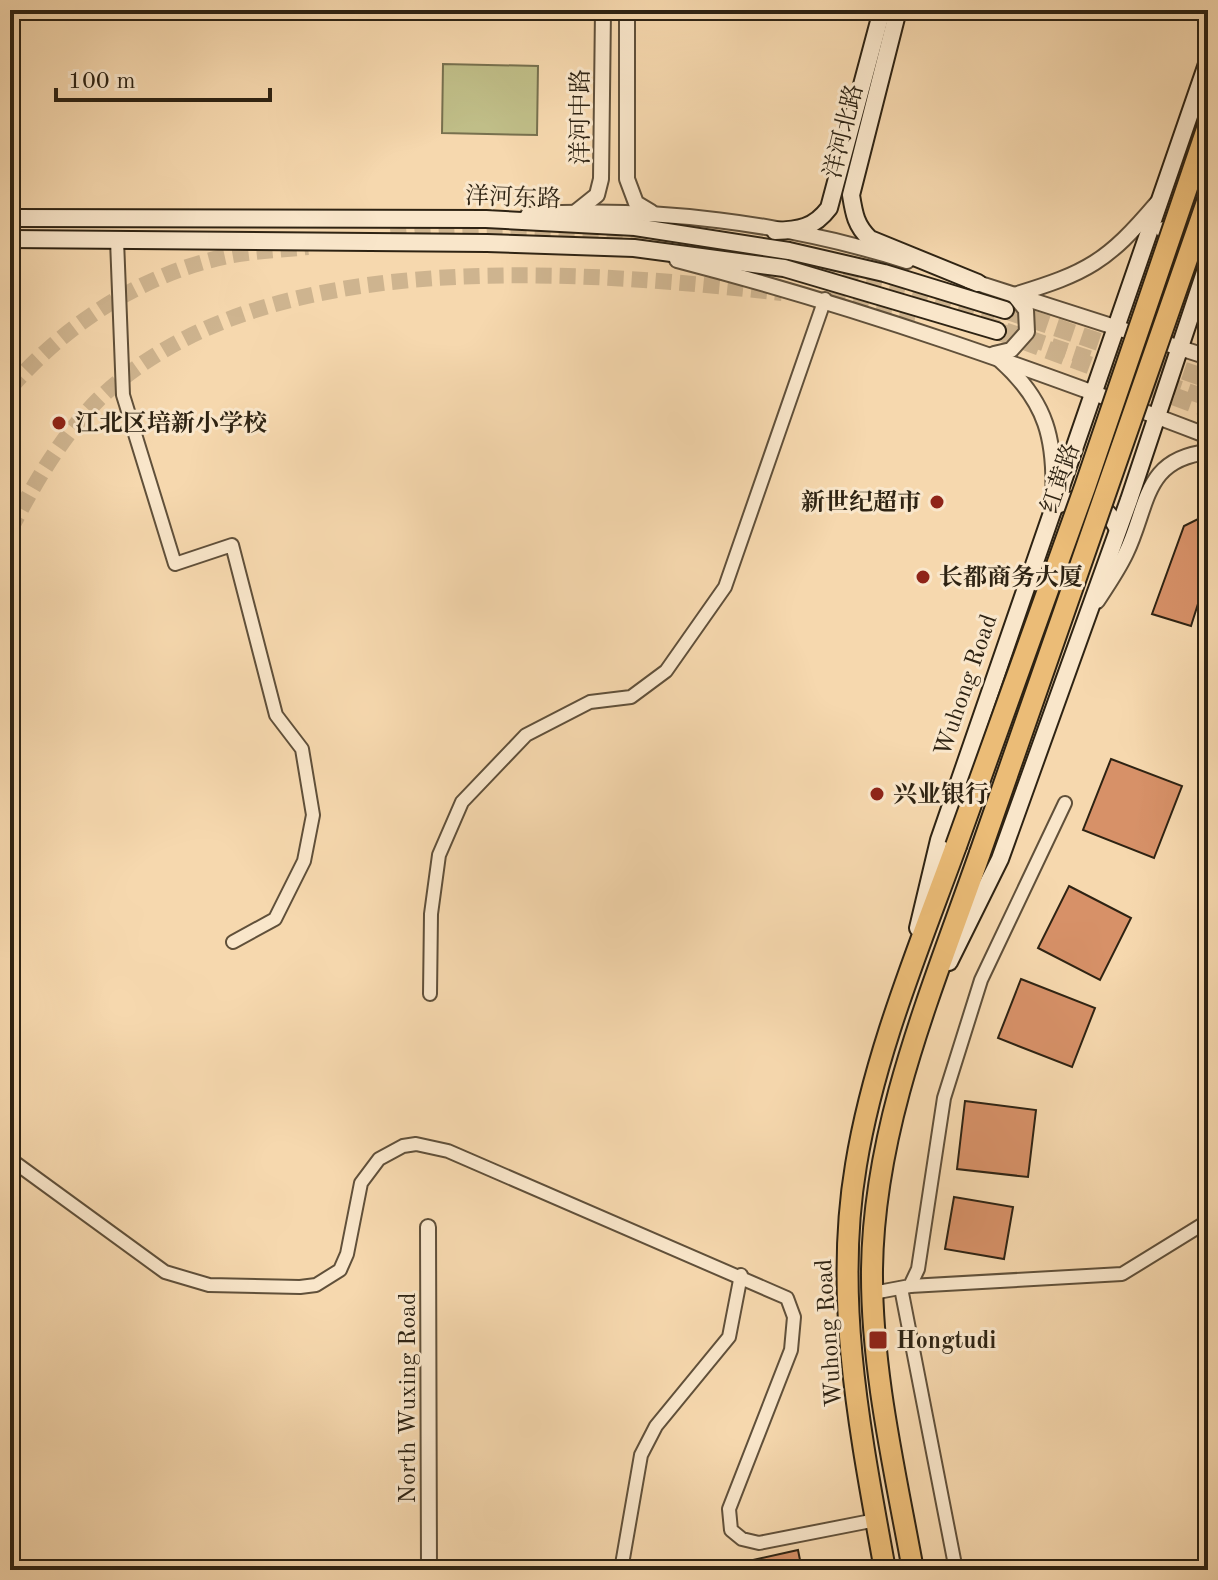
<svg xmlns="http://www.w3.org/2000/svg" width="1218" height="1580" font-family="'Old Standard TT','Noto Serif SC',serif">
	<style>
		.green { fill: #c0be88; stroke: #77704e; stroke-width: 2 }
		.building { fill: #d79168; stroke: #2e2313; stroke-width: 2 }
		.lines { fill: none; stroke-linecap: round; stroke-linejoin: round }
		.secondary-tunnel { stroke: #ceb48f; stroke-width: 16; stroke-dasharray: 16 8; stroke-linecap: butt }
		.primary-tunnel { stroke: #ceb48f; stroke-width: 18; stroke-dasharray: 18 9; stroke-linecap: butt }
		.minor-casing { stroke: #60503a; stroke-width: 16 }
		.tertiary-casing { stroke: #60503a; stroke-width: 18 }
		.secondary-casing { stroke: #2e2313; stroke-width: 20 }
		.trunk-casing { stroke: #2e2313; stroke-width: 24 }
		.minor { stroke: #f9e6ca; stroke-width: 12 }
		.tertiary { stroke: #f9e6ca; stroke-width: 14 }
		.secondary { stroke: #f9e6ca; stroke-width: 16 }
		.trunk { stroke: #ebbc77; stroke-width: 20 }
		.trunk-bridge-casing { stroke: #2e2313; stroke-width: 24; stroke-linecap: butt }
		.trunk-bridge { stroke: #ebbc77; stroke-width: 20 }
		.poi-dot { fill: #8f2418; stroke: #f9e6ca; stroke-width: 3 }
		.labels { text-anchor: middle; stroke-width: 6; stroke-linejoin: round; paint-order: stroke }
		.street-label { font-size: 24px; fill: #2e2313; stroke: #f9e6ca }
		.poi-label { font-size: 24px; font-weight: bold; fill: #2e2313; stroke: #f9e6ca; text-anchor: start }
	</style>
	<rect width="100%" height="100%" fill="#f6d8ae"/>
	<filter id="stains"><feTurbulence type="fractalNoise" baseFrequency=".0025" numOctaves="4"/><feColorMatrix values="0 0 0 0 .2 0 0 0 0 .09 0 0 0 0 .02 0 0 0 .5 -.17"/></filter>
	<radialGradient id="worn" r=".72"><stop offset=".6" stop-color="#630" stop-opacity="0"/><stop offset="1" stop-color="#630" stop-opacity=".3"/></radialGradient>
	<path class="green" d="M443,64L538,66L537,135L442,133Z"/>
	<g class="building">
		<path d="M1200,518L1208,520V572L1191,626L1152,614L1184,526Z"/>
		<path d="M1111,759L1182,786L1154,858L1083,830Z"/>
		<path d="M1069,886L1131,918L1100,980L1038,948Z"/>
		<path d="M1021,979L1095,1008L1072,1067L998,1038Z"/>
		<path d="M965,1101L1036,1110L1028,1177L957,1169Z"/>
		<path d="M954,1197L1013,1207L1004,1259L945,1249Z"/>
		<path d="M798,1550L802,1570H756L753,1560Z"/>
	</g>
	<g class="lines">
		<g class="secondary-tunnel">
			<path d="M391,237C509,222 673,235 789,261C858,277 926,297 995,314"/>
			<path d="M829,299L916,313"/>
			<path d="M983,323L1208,398"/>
			<path d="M10,388C67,323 142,274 228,256C254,251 282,250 308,247"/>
			<path d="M10,530C34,484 61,437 98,400C259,243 576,270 782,293"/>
		</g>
		<g class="primary-tunnel">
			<path d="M1005,310L1208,379"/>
			<path d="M997,331L1208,409"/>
		</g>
		<defs>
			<g id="minor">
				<path d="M117,240L123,395L175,564L232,545L276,715L302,749L313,815L304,861L275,919L233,942"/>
				<path d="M430,994L431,914L439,855L462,802L526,735L590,702L631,697L666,671L725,587L825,299"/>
				<path d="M10,1159L165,1272L209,1285L300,1287L316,1285L340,1270L347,1254L361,1183L379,1159L403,1146L416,1144L448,1151L787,1298L794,1317L791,1350L729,1509L731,1530L742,1539L759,1543L876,1520"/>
				<path d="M910,1286L1122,1274L1208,1221"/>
				<path d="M901,1288L956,1570"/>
				<path d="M873,1293L910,1286L918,1269L944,1098L981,980L1065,803"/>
				<path d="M621,1570L641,1455L656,1426L729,1337L741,1275"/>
			</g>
			<g id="tertiary">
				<path d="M627,10V179L636,203L651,212"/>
				<path d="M577,211L597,195L601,179L603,10"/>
				<path d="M528,215C652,206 788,223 907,261"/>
				<path d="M677,260C859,307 1033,369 1208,436"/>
				<path d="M968,280L1208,357"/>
				<path d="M994,354L1011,350L1027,332L1026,310L1014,295C1087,273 1107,262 1157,203"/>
				<path d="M1000,360C1047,402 1056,440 1053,502"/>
				<path d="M1097,601C1107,586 1118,570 1126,553C1149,505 1143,459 1208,452"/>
				<path d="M428,1227L429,1570"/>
			</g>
			<g id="secondary">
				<path d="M898,10L851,195C854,214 856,226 870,239L978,283"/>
				<path d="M10,218L486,219L635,227L789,251L884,273L1005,310"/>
				<path d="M1164,230C1174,246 1193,247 1208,238"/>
				<path d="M775,231C799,230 814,228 829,208L882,10"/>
				<path d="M10,239L487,243L634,248L784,268L997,331"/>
				<path d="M1053,507C1082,492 1104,501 1118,529"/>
				<path d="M918,928L939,840L1208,61"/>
				<path d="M949,962L1000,859L1129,500L1208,263"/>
			</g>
			<g id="trunk">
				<path d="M885,1570C861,1436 833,1301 856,1165C874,1055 918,950 956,846"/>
				<path d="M913,1570C895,1471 871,1370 872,1269C874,1123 933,988 980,853"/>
			</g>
		</defs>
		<use href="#minor" class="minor-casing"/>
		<use href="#tertiary" class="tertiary-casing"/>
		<use href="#secondary" class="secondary-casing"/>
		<use href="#trunk" class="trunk-casing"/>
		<use href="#minor" class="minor"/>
		<use href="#tertiary" class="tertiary"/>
		<use href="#secondary" class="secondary"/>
		<use href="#trunk" class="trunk"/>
		<defs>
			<g id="trunk-bridge">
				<path d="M956,846L1085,487L1208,126"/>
				<path d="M980,853L1208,199"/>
			</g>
		</defs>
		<use href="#trunk-bridge" class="trunk-bridge-casing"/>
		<use href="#trunk-bridge" class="trunk-bridge"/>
	</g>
	<g class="poi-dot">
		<circle cx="59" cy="423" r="8"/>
		<circle cx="937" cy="502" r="8"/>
		<circle cx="923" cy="577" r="8"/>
		<circle cx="877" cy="794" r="8"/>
		<rect x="868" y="1330" width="20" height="20" rx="4"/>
	</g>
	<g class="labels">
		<g class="street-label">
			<text transform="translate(580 117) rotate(-90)" y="8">洋河中路</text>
			<text transform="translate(843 131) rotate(-76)" y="8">洋河北路</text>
			<text transform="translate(513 197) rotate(2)" y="8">洋河东路</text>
			<text transform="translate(1060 478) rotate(-71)" y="8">红黄路</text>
			<text transform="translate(965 685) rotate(-71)" y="8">Wuhong Road</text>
			<text transform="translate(828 1333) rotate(-94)" y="8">Wuhong Road</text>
			<text transform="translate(407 1398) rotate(-90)" y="8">North Wuxing Road</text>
		</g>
		<g class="poi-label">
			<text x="75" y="431">江北区培新小学校</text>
			<text x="921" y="510" text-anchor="end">新世纪超市</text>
			<text x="939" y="585">长都商务大厦</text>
			<text x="893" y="802">兴业银行</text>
			<text x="896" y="1348">Hongtudi</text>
		</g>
	</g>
	<rect width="1218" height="1580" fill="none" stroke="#f6d8ae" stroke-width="40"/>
	<rect x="12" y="12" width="1194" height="1556" fill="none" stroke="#2e2313" stroke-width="4"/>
	<rect x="20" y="20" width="1178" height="1540" fill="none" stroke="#2e2313" stroke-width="2"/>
	<path d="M56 88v12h214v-12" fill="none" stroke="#2e2313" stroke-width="4"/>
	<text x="68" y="88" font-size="24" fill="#2e2313" stroke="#f9e6ca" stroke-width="6" paint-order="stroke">100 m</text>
	<rect width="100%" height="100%" filter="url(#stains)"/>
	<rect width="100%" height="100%" fill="url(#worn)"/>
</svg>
